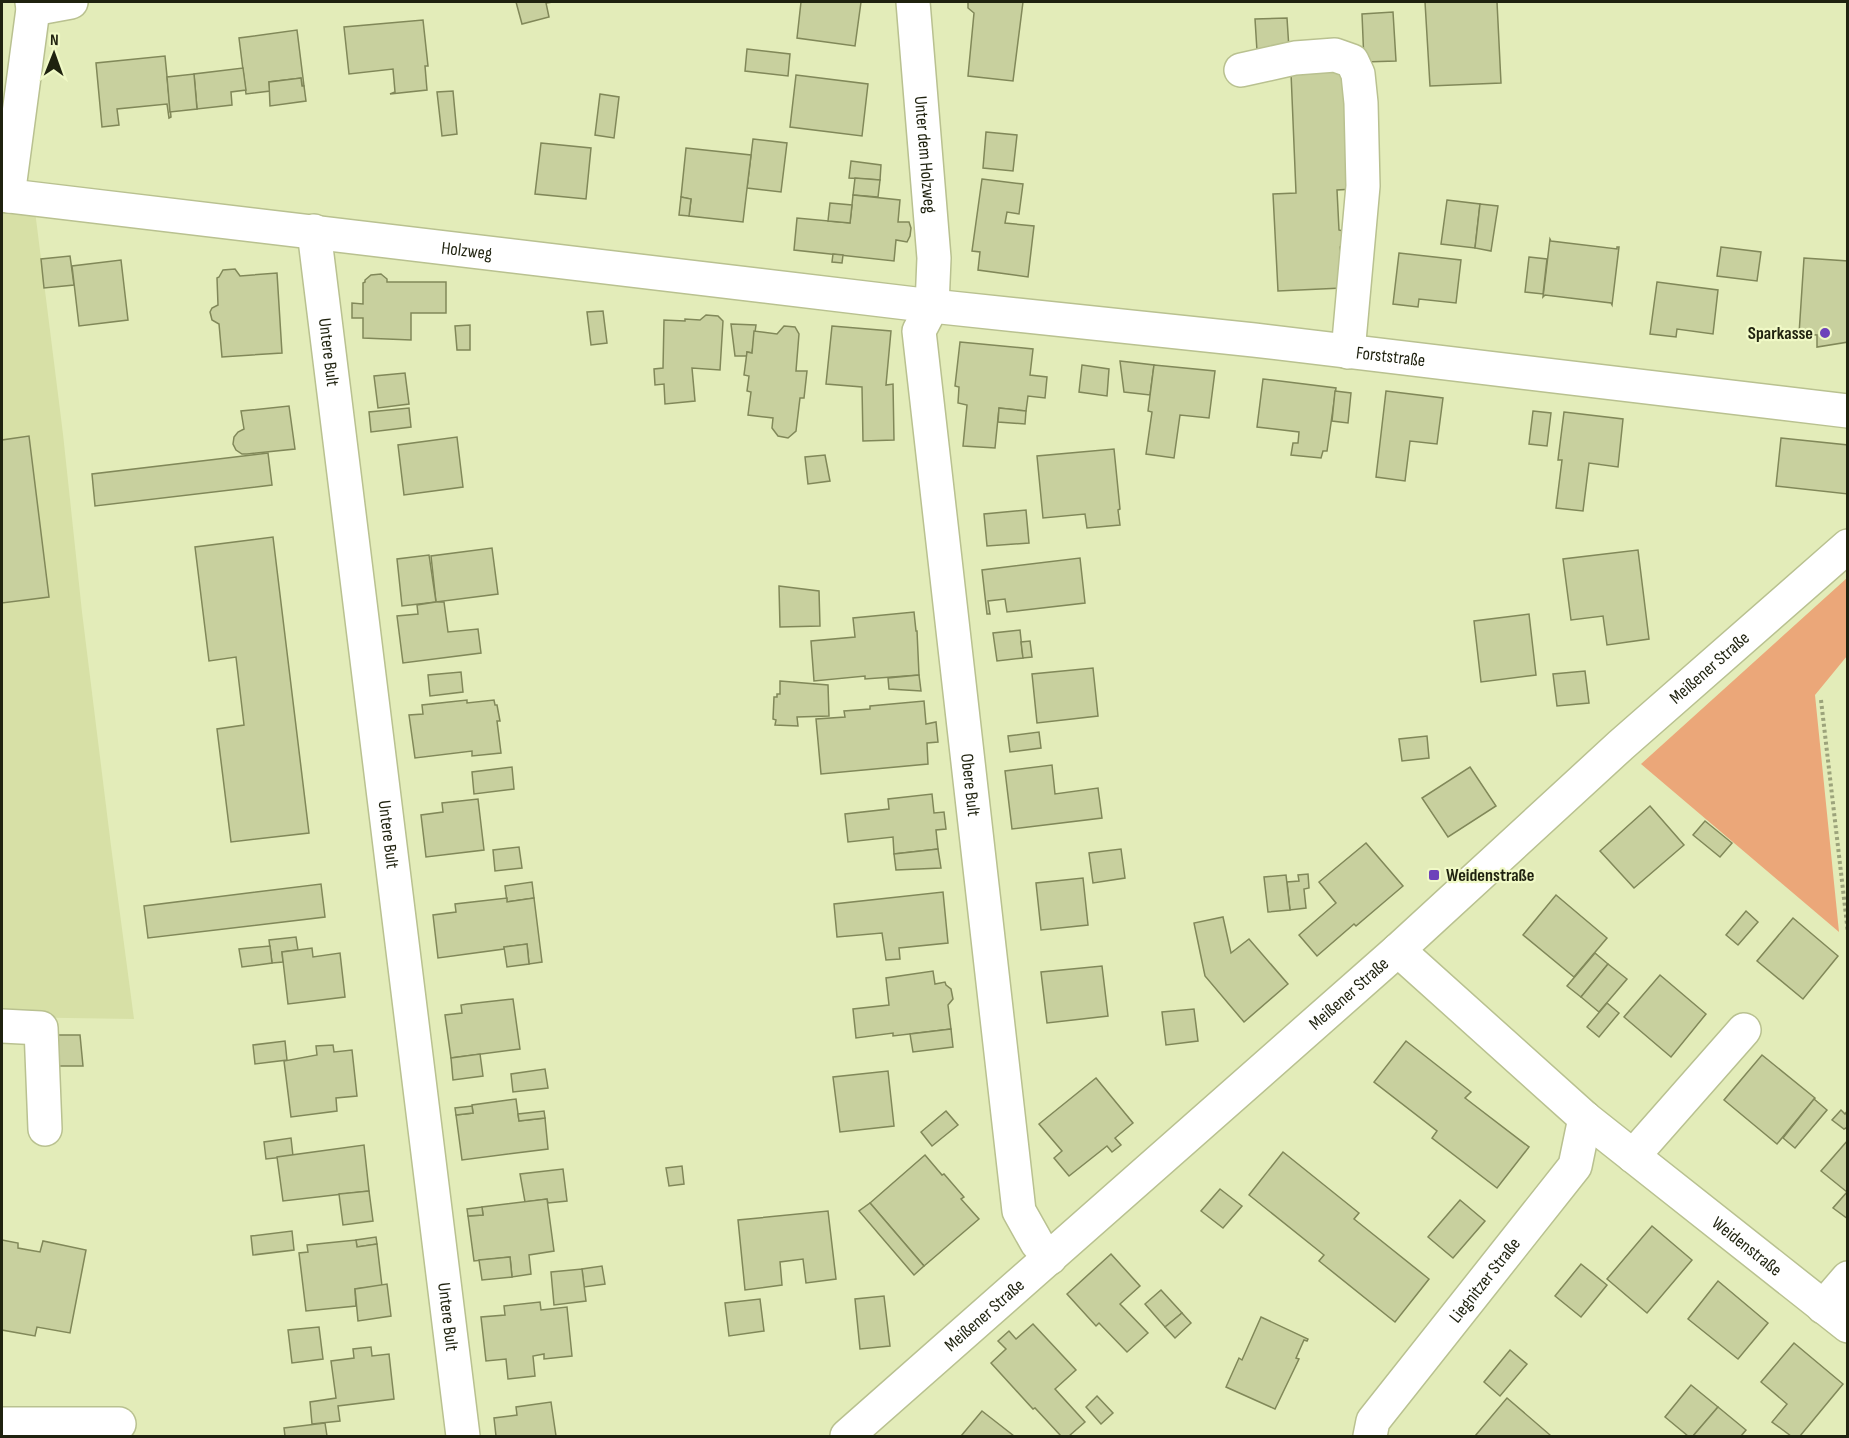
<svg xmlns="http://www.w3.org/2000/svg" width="1849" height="1438" font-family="'Sofia Sans Condensed',sans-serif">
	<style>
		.built { fill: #d7e0a6 }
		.green { fill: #eba779 }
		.building { fill: #c8d09e; stroke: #818859; stroke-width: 1.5 }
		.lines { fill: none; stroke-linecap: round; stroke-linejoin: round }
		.minor-casing { stroke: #b9c190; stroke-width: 36 }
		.path { stroke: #9ca37b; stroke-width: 4; stroke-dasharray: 3 3; stroke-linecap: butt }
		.minor { stroke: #fff; stroke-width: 33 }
		.poi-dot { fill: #6d42ba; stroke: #f0f9c6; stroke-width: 2 }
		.labels { text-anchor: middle; stroke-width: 4.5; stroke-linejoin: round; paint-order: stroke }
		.street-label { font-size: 18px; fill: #1f220f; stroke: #f0f9c6 }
		.poi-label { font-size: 18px; font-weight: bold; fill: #1f220f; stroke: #f0f9c6; text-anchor: end }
	</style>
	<rect width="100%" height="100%" fill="#e3ecb9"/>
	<path class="built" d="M2,207L35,211L63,434L82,612L111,846L134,1019L2,1017Z"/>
	<path class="green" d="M1847,578V656L1815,695L1839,932L1641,764Z"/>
	<g class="building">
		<path d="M516,2H553L546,3L549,17L522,24Z"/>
		<path d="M801,2H861L855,46L797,38Z"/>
		<path d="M968,2H1023L1013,81L968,76L974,13L968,8Z"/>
		<path d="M1425,2H1497L1501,83L1430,86Z"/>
		<path d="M1393,12L1396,61L1364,62L1362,14Z"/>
		<path d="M1287,18L1289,49L1257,51L1255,19Z"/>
		<path d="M423,20L428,66H425L427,90L390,94L395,92L393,69L349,74L344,27Z"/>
		<path d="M297,30L304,86H302L301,78L269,82L270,91L246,94L239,38Z"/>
		<path d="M747,49L790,54L788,76L745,71Z"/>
		<path d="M165,56L171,117L169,118L167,104L117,109L119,125L102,127L96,63Z"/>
		<path d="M243,68L246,90L231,92L232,105L197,109L194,74Z"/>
		<path d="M1348,70L1354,189L1337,190L1339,230L1343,231L1344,246L1340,247L1342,288L1278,291L1273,194L1296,193L1291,73Z"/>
		<path d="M194,74L197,109L170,112L167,77Z"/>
		<path d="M796,75L868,84L862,136L790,127Z"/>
		<path d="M301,78L302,86H304L306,101L270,106L269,82Z"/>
		<path d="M453,91L457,134L442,136L437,92Z"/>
		<path d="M600,94L619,97L614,138L595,135Z"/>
		<path d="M986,132L1017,135L1013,171L983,168Z"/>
		<path d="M753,139L787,143L781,192L747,188Z"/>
		<path d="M541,143L591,148L586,199L535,194Z"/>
		<path d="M686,148L751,155L743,222L689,216L691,199L681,197Z"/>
		<path d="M851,161L881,165L880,180L849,178Z"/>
		<path d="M855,178L880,180L878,197L853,195Z"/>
		<path d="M982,179L1023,184L1019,214L1007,212L1005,223L1034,226L1028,277L978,270L980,252L972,251Z"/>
		<path d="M853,195L900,200L898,222H909L911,228L910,236L907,242L896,240L894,261L794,250L797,218L850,223Z"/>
		<path d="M681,197L691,199L689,216L679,215Z"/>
		<path d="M1447,200L1480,204L1475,248L1441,244Z"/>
		<path d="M830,203L852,205L850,223L828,221Z"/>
		<path d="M1480,204L1498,206L1491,251L1475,248Z"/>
		<path d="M1550,239L1551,241L1617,249V247H1619L1612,305L1611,303L1545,295L1543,297Z"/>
		<path d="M1721,247L1761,252L1757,281L1717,276Z"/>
		<path d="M1399,253L1461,260L1456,303L1419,299L1418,307L1393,304Z"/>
		<path d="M833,254L843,255L842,263L832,262Z"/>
		<path d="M70,256L74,285L44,288L41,259Z"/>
		<path d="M1529,257L1547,259L1543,294L1525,292Z"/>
		<path d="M1804,258L1848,261V342L1817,347V335L1799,334Z"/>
		<path d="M121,260L128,320L79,326L72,266Z"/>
		<path d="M235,269L240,276L277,273L282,353L222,357L219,324L212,320L210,312L212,308L218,305L217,278L219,277L223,270Z"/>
		<path d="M381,274L387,279V282H446V313H411V340L363,338V318H352V303L363,304V283L365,282V280L371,275Z"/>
		<path d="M1657,282L1718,290L1713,334L1677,329L1676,337L1650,334Z"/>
		<path d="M603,311L607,343L591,345L587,312Z"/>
		<path d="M706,315L718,316L723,321L720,370L692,368L695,401L665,404L664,384L655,385L654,369L663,368L664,320L685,321V319L700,320Z"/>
		<path d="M731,324L756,325L752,353L747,352V356H735Z"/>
		<path d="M470,325V350H457L455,326Z"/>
		<path d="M784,326L795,327L799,334L796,371H807L804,398H800L796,431L788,438L778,436L772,428L773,418L748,415L751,392L747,391L749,376L744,375L747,352L752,353L754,331L777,334Z"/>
		<path d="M832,326L891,331L886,385L893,384L894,440L863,441L862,387L826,384Z"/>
		<path d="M960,342L1033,349L1030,375L1047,377L1045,398L1028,396L1026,411L999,408L995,448L963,446L967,405L958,403L959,387L955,386Z"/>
		<path d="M1120,361L1154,365L1150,395L1124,392Z"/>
		<path d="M1082,365L1109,369L1107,396L1079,392Z"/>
		<path d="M1154,365L1215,371L1209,418L1180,415L1174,458L1146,454L1152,412L1148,411Z"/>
		<path d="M405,373L409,404L378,408L374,376Z"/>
		<path d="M1263,379L1336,388L1327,451H1323L1321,458L1291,455L1293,443H1298L1299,432L1257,427Z"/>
		<path d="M1335,391L1351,393L1348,423L1332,421Z"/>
		<path d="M1386,391L1443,398L1437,444L1410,441L1405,481L1376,477Z"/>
		<path d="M289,406L295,449L247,454H242L236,450L233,444L234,437L238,432L244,429L241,411Z"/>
		<path d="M409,408L411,427L371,432L369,412Z"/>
		<path d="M999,408L1026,411L1025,424L998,422Z"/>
		<path d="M1533,411L1551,413L1547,446L1529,444Z"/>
		<path d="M1564,412L1623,419L1618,467L1589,463L1583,511L1556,508L1562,460H1558Z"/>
		<path d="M29,436L49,597L2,603V440Z"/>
		<path d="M457,437L463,487L404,495L398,445Z"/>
		<path d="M1781,438L1848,445V494L1776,486Z"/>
		<path d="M1114,449L1120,509L1118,510L1120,525L1087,528L1085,514L1043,518L1037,456Z"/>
		<path d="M268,453L272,485L95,506L92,474Z"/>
		<path d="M825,455L830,481L808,484L805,457Z"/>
		<path d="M1026,510L1029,543L987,546L984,514Z"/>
		<path d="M273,537L309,833L231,842L217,729L244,725L236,657L209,661L195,547Z"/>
		<path d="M492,548L498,594L436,602L431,556Z"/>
		<path d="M1638,550L1649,639L1607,645L1603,616L1571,620L1563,559Z"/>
		<path d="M429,555L436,602L402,606L397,559Z"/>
		<path d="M1080,558L1085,603L1007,612L1005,599L988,601L990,614H987L982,570Z"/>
		<path d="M779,586L819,591L820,626L780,627Z"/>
		<path d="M436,602H444L448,632L478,629L481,653L403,663L397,616L418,614L417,605Z"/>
		<path d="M914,612L916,631H917L919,675L865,679V676L814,681L811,641L855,637L853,618Z"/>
		<path d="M1529,614L1536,675L1481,682L1474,621Z"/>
		<path d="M1020,630L1023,658L997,661L993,633Z"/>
		<path d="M1030,641L1032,657L1023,658L1021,642Z"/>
		<path d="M1093,668L1098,716L1037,723L1032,674Z"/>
		<path d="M1585,671L1589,703L1557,706L1553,674Z"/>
		<path d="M461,672L463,692L430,696L428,675Z"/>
		<path d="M919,675L921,691L889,689L888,678Z"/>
		<path d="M780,681L828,685L829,716L797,717L798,726L775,725L776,720L773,719L774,697H777V694H780Z"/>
		<path d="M467,700V703L494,700L495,705H497L500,721H497L501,753L472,756V751L415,758L409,715L423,714L422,705Z"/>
		<path d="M924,701L926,724L936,722L938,742L927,743L928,764L821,774L816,719L845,717L844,711L870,709V706Z"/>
		<path d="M1039,732L1041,748L1010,752L1008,736Z"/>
		<path d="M1427,736L1429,758L1402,761L1399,739Z"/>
		<path d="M1052,765L1055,794L1098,788L1102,818L1012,829L1005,771Z"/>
		<path d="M512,767L514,789L474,794L472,772Z"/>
		<path d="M1470,767L1496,806L1448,837L1422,798Z"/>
		<path d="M932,794L934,813L944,812L946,829L936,830L938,849L894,854L893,837L848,842L845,814L889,809L888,799Z"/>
		<path d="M478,799L484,850L426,857L421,815L443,812L442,803Z"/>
		<path d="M1650,806L1684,845L1634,888L1600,851Z"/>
		<path d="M1705,821L1732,843L1720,857L1693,835Z"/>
		<path d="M1366,843L1403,886L1356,926L1354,924L1317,956L1299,935L1336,903L1319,882Z"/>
		<path d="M519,847L522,868L495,871L493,850Z"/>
		<path d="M938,849L941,868L896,870L894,854Z"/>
		<path d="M1121,849L1125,878L1093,883L1089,853Z"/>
		<path d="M1308,874L1309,888L1304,889L1306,908L1290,910L1287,882L1299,881L1298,875Z"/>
		<path d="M1286,875L1290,910L1268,912L1264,877Z"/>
		<path d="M1083,878L1088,925L1041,930L1036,883Z"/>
		<path d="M532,882L534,898L507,902L505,886Z"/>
		<path d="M321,884L325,917L148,938L144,906Z"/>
		<path d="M943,892L948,943L899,948L900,959L886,960L882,933L837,937L834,904Z"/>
		<path d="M1556,895L1607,938L1574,977L1523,935Z"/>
		<path d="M507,898V902L534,898L542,962L529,964L527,944L504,947V949L438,958L433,915L456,912L455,904Z"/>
		<path d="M1746,911L1758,922L1738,945L1726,935Z"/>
		<path d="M1223,917L1231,953L1249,939L1288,984L1244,1022L1205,976L1194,923Z"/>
		<path d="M1793,918L1838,956L1803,999L1757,961Z"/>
		<path d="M296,937L298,950L282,952L283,962L272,963L269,940Z"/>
		<path d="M527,944L529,964L507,967L504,947Z"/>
		<path d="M270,946L272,963L242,967L239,949Z"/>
		<path d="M312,948L313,957L340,953L345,997L288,1004L282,952Z"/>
		<path d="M1595,953L1608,964L1581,997L1567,986Z"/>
		<path d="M1608,964L1627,979L1599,1012L1581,997Z"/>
		<path d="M1102,966L1108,1016L1047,1023L1041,972Z"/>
		<path d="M933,971L935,984L945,982L946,985L951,989L953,999L948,1005L951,1029L893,1036V1033L856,1038L853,1009L889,1005L886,978Z"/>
		<path d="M1660,975L1706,1014L1671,1057L1624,1017Z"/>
		<path d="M513,999L520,1049L451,1058L445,1015L462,1013L461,1005L467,1004Z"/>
		<path d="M1607,1003L1619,1013L1599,1037L1587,1027Z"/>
		<path d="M1194,1009L1198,1041L1166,1045L1162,1012Z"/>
		<path d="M951,1029L953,1047L913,1052L910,1034Z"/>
		<path d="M58,1035H80L83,1066H58Z"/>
		<path d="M285,1041L287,1060L255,1064L253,1045Z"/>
		<path d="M1406,1041L1471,1092L1465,1098L1529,1147L1497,1188L1432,1138L1437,1131L1374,1082Z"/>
		<path d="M333,1045L334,1052L352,1050L357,1096L336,1098L337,1111L291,1117L284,1061L317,1055L316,1046Z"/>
		<path d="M480,1054L483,1076L453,1080L451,1058Z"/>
		<path d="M1762,1055L1815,1098L1777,1144L1724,1100Z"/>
		<path d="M545,1069L548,1088L513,1092L511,1074Z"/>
		<path d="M888,1071L894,1126L840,1132L833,1077Z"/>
		<path d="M1096,1078L1133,1123L1115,1138L1121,1145L1112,1152L1107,1146L1069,1176L1054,1158L1062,1151L1039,1124Z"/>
		<path d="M516,1099L519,1121L545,1118L548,1149L462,1160L456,1115L473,1113L472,1105Z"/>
		<path d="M1814,1099L1827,1110L1795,1148L1783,1138Z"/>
		<path d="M472,1106L473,1113L456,1115L455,1108Z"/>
		<path d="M1841,1110L1845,1114L1848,1110V1127L1844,1129L1832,1120Z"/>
		<path d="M544,1111L545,1118L519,1121L518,1114Z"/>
		<path d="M946,1111L958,1125L932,1146L921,1132Z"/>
		<path d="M291,1138L293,1156L266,1159L264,1142Z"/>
		<path d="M1848,1140V1219L1833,1208L1847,1192L1821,1171Z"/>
		<path d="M364,1145L369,1191L283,1201L277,1157Z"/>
		<path d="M1283,1152L1359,1213L1354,1219L1429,1279L1395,1322L1319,1261L1324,1255L1249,1195Z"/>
		<path d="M925,1155L942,1175L944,1174L964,1197L961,1199L979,1219L924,1266L870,1203Z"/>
		<path d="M682,1166L684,1184L669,1186L666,1168Z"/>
		<path d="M563,1169L567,1201L548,1203L547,1199L525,1202L520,1174Z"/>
		<path d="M1220,1189L1242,1206L1223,1228L1201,1211Z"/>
		<path d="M369,1191L373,1221L343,1225L339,1194Z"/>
		<path d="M547,1199L554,1251L529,1255L531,1274L512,1277L510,1257L474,1261L468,1216L483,1215L482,1207Z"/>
		<path d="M1460,1200L1485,1221L1453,1258L1428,1237Z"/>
		<path d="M870,1203L924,1266L914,1275L859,1211Z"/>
		<path d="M482,1207L483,1215L468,1216L467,1209Z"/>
		<path d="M828,1211L836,1279L806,1283L803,1259L780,1262L782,1285L745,1290L738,1220Z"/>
		<path d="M1652,1226L1692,1260L1647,1313L1607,1279Z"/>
		<path d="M292,1231L294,1250L253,1255L251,1236Z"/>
		<path d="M376,1237L377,1244L357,1247L356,1240Z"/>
		<path d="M2,1240L18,1243V1248L40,1252L43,1241L86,1250L70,1333L37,1327L35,1336L2,1330Z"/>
		<path d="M356,1240L357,1247L377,1244L382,1286L355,1289L356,1306L306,1311L299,1253L308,1252L307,1245Z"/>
		<path d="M1111,1254L1140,1286L1120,1304L1148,1333L1127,1352L1099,1323L1096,1326L1067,1294Z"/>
		<path d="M510,1257L512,1277L482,1280L479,1260Z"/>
		<path d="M1581,1264L1607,1285L1581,1317L1555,1296Z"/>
		<path d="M602,1266L605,1284L584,1287L582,1269Z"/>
		<path d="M582,1269L586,1301L554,1305L551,1272Z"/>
		<path d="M1718,1281L1768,1323L1738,1359L1688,1319Z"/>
		<path d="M387,1284L391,1316L358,1321L355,1289Z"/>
		<path d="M1161,1290L1182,1313L1165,1327L1145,1304Z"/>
		<path d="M884,1296L890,1346L860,1349L855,1299Z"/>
		<path d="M760,1299L764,1331L729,1336L725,1303Z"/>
		<path d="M540,1302L541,1310L567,1307L572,1356L544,1359V1354L533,1356L535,1376L508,1379L506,1359L486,1361L481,1317L505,1315L504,1306Z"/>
		<path d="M1182,1313L1191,1323L1175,1338L1165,1327Z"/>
		<path d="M1261,1317L1308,1339L1307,1341L1304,1340L1296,1358L1299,1359L1275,1409L1226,1387L1239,1358L1242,1360Z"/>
		<path d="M1033,1324L1076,1370L1055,1389L1085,1422L1069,1436H1061L1035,1408L1033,1409L991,1363L1006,1349L998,1341L1009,1331L1016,1339Z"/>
		<path d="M319,1327L323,1359L292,1363L288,1330Z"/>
		<path d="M1794,1343L1843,1384L1800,1436H1791L1772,1422L1787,1404L1761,1382Z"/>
		<path d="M371,1347L372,1356L389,1354L394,1399L338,1406L340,1421L312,1424L310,1402L336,1398L331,1361L354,1358L353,1349Z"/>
		<path d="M1510,1350L1527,1364L1500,1396L1484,1382Z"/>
		<path d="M1691,1385L1718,1407L1693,1436H1688L1665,1417Z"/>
		<path d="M1097,1396L1113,1413L1101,1424L1086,1407Z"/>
		<path d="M1507,1398L1550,1435V1436H1475Z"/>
		<path d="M551,1402L556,1436H496L494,1418L517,1415L516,1407Z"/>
		<path d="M1718,1407L1746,1430L1741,1436H1693Z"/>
		<path d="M982,1411L1014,1436H961Z"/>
		<path d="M325,1423L327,1436H285L284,1428Z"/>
	</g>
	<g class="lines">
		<defs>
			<g id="minor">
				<path id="s1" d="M913,2L934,258L932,306L919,331L1019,1211L1037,1243L1050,1258"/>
				<path d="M33,9L71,2"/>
				<path d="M1241,70L1295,58L1335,55L1352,61L1358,74L1361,103L1363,186L1348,352"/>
				<path id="s2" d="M2,195L932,306L1254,340L1848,411"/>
				<path d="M8,196L33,9L32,2"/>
				<path id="s3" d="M314,231L463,1436"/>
				<path id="s4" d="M1398,950L1585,1118L1848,1326"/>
				<path d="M2,1026L41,1028L45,1129"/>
				<path d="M1633,1156L1744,1030"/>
				<path d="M1823,1307L1848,1278"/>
				<path d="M2,1424H119"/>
				<path id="s5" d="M847,1436L1398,950L1621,745L1848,546"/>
				<path id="s6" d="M1370,1436L1373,1421L1575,1166L1585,1118"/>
			</g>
		</defs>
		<use href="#minor" class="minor-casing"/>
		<path class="path" d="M1821,700L1848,933"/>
		<use href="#minor" class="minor"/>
	</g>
	<g class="poi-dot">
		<circle cx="1825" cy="333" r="6"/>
		<rect x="1428" y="869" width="12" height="12" rx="3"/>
	</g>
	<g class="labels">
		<g class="street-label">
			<text dy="6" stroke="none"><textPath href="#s1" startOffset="153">Unter dem Holzweg</textPath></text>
			<text dy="6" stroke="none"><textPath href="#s2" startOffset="468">Holzweg</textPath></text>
			<text dy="6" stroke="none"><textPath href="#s3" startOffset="122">Untere Bult</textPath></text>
			<text dy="6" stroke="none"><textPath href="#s2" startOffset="1398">Forststraße</textPath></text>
			<text dy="6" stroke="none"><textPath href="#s5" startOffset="1155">Meißener Straße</textPath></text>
			<text dy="6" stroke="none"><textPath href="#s1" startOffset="790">Obere Bult</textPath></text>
			<text dy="6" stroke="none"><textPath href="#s3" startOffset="608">Untere Bult</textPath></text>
			<text dy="6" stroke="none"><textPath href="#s5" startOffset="669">Meißener Straße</textPath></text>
			<text dy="6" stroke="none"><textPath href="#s4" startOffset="458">Weidenstraße</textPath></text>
			<text dy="6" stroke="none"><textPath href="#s6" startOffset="195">Liegnitzer Straße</textPath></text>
			<text dy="6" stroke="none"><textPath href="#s5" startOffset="183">Meißener Straße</textPath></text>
			<text dy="6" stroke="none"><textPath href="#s3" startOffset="1094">Untere Bult</textPath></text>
		</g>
		<g class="poi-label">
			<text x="1813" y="339">Sparkasse</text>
			<text x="1446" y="881" text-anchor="start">Weidenstraße</text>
		</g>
	</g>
	<rect width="1849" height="1438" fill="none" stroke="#1f220f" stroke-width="6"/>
	<g transform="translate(54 54) rotate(1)" stroke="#f0f9c6" stroke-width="4.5" paint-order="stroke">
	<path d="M0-4.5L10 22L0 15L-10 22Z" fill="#1f220f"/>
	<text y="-9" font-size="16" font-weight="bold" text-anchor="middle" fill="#1f220f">N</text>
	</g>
</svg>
